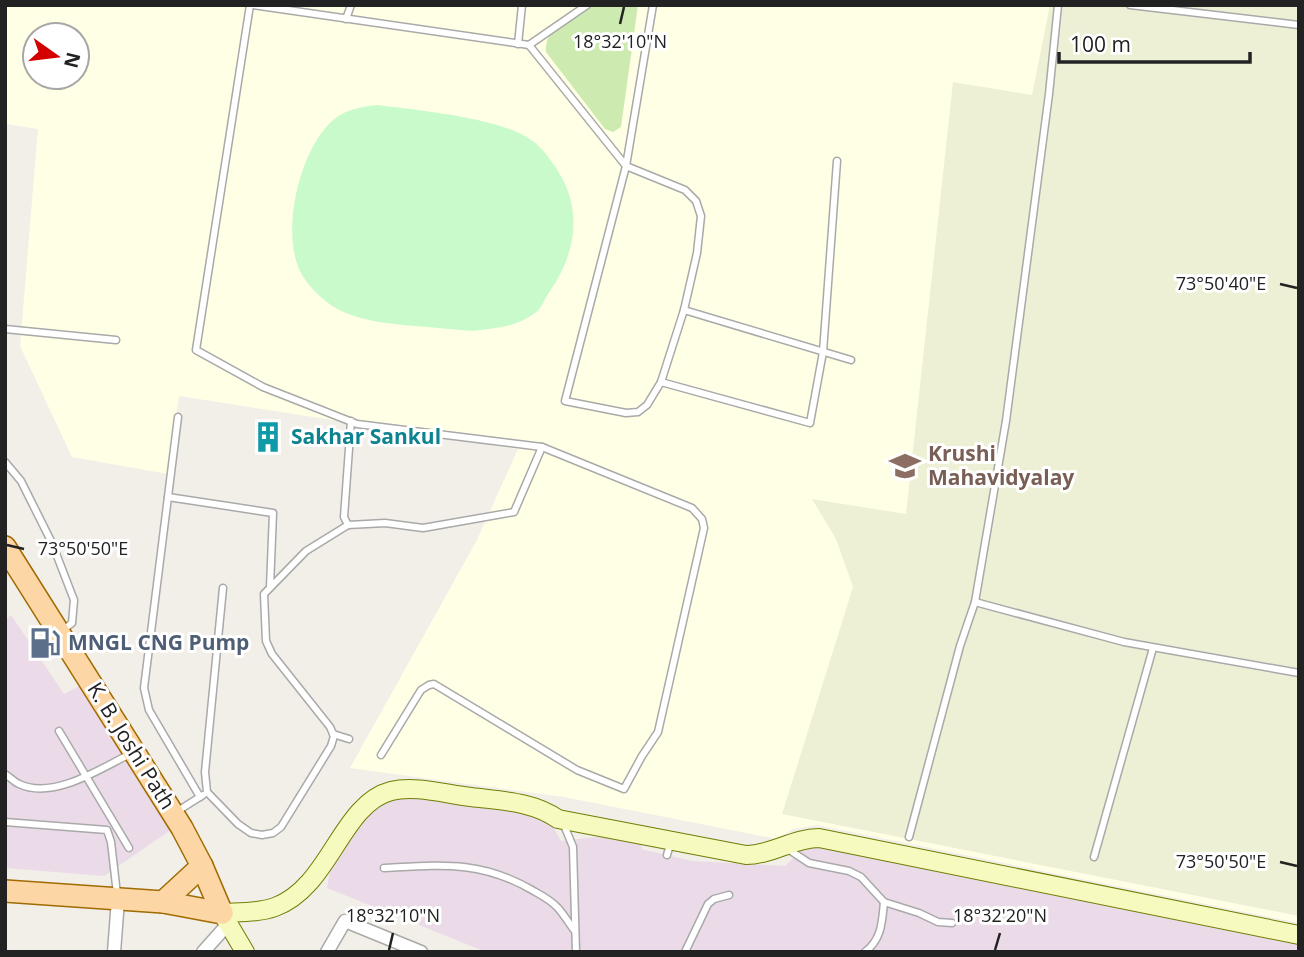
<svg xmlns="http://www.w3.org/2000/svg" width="1304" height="957" font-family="'Open Sans',sans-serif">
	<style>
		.industrial { fill: #ebdbe8 }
		.education { fill: #ffffe5; fill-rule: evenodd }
		.farmland { fill: #eef0d5 }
		.grass { fill: #cdebb0 }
		.park { fill: #c8facc }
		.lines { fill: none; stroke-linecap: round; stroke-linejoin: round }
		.lane-casing { stroke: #a9a9a9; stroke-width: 9 }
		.street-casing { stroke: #a9a9a9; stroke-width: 15 }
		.secondary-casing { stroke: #707d05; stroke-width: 20 }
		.primary-casing { stroke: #a06b00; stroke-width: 24 }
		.lane { stroke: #fff; stroke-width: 6 }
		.street { stroke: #fff; stroke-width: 12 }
		.secondary { stroke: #f7fabf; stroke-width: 18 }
		.primary { stroke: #fcd6a4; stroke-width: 21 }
		.ticks { fill: none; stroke: #222; stroke-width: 2.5 }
		.labels { text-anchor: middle; stroke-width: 6; stroke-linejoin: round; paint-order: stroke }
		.culture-label { font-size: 21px; font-weight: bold; fill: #0d838f; stroke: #fff; text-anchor: start }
		.education-label { font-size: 21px; font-weight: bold; fill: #785e54; stroke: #fff; text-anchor: start }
		.service-label { font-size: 21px; font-weight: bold; fill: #4e5e75; stroke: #fff; text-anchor: start }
		.street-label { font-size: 21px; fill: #222; stroke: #fff }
		.ticks-label { font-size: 18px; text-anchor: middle; fill: #222; stroke: #fff; stroke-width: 6; stroke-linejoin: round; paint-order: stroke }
	</style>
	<rect width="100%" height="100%" fill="#f2efe9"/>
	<g class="industrial">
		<path d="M11,615L64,694L81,685L175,827L104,876L5,868V620Z"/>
		<path d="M408,796L527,814L546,821L553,827L561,841L596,837L642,842L641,849L692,861L785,866L807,845L1299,942V952H486L327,888L330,871L369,814L380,804L393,798Z"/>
	</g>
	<path class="education" d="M5,5H1299V923L817,825L793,829L777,839L564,797L350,768L477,540L518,449L179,396L168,474L72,457L20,346L38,129L5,124ZM35,35H77V77H35Z"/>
	<path class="farmland" d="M1050,5H1299V916L782,814L853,587L836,539L812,499L906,514L953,82L1032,95Z"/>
	<path class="grass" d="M591,5H638L621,127L613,132L605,129L546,52C544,26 572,17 591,5Z"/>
	<path class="park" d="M377,105C416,110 502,118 531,140C542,147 549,158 556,168C583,208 577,252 550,291C545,298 542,308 535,313C519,325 501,328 481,330C467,332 452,329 438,328C401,324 351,325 322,298C314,291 303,279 299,269C282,228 299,155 329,124C342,110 360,107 377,105Z"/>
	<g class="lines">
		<defs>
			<g id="lane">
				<path d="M250,5L196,350L263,387L357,424L542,447L692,508L702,519L704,528L658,732L642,756L624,789L577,770L434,684L429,685L421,690L381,755"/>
				<path d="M253,5L529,45L587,5"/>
				<path d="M1130,5L1299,25"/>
				<path d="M346,19L351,5"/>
				<path d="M518,44L522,5"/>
				<path d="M529,45L626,166L685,190L696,201L701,216L697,253L684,310L661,382L647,405L638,412L626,413L565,401L626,166L653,5"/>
				<path d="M684,310L851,360"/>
				<path d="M5,329L116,340"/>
				<path d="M661,382L810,423L823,352L837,161"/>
				<path d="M178,417L144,688L149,710L200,797"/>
				<path d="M5,462L21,481L52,543L74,600L72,623L62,631"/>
				<path d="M168,497L273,513L270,587"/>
				<path d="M348,525L344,517L351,421"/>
				<path d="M223,588L205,772L207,792L238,824L251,833L262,835L273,833L281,827L331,746L334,736L330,727L272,654L266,641L264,594L306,551L348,525L385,523L423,528L514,512L542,447"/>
				<path d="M975,602L1124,642L1299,673"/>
				<path d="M59,731L129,848"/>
				<path d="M333,734L349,739"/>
				<path d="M5,774C10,777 14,782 19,784C53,800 100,769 130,754"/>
				<path d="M176,812L203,795"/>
				<path d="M5,822L107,830L111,842L117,894"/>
				<path d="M564,825L573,847L576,952"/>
				<path d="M909,837L960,646L975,602L1006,421L1049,94L1058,5"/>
				<path d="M785,847L809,863L849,871L861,877L884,902L919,913L938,922L952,923"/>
				<path d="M667,855L671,841"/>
				<path d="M1094,857L1153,648"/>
				<path d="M384,868C441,865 480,860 532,890C541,895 551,900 558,908C564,915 569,923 574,930"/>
				<path d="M685,952L708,904L714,899L729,895"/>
				<path d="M865,952C882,939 882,922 884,902"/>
			</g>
			<g id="street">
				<path d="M114,952L118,900"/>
				<path d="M203,952L228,924"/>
				<path d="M327,952L345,921L421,952"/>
			</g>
			<path id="secondary" d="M245,952L222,913C239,912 259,913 275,907C330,887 341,804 391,791C415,785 445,794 471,797C501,801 532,801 558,819L746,855C772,855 793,838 819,838L1299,935"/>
			<g id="primary">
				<path d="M5,547L182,828L202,866L222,913"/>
				<path d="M5,891L163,902L222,913"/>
				<path d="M163,902L202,866"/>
			</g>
		</defs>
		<use href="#lane" class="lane-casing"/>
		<use href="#street" class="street-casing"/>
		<use href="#secondary" class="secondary-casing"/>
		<use href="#primary" class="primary-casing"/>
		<use href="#lane" class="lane"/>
		<use href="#street" class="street"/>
		<use href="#secondary" class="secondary"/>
		<use href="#primary" class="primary"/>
	</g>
	<path class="ticks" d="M620,24L624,7M1280,284L1297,288M7,545L24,549M1280,862L1297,866M389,950L393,933M995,950L1000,933"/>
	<defs>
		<symbol id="building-bare" viewBox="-9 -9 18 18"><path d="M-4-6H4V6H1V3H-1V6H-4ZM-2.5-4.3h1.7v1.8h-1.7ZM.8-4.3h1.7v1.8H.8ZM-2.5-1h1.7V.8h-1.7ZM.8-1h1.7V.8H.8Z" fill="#0f9aa8" stroke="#fff" stroke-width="2.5" paint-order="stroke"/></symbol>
		<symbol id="university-bare" viewBox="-9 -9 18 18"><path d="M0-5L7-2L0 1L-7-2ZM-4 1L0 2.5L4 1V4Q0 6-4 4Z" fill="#8d6e63" stroke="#fff" stroke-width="2.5" paint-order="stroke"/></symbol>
		<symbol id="fuel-bare" viewBox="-9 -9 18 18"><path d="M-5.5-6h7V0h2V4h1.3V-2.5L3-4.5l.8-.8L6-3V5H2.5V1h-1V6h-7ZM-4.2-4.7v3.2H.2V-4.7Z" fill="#5c6f8a" stroke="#fff" stroke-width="2.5" paint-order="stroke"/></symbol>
	</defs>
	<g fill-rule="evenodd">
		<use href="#building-bare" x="246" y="415" width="44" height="44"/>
		<use href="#university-bare" x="883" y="444" width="44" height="44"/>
		<use href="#fuel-bare" x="23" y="621" width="44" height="44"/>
	</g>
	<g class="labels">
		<g class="culture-label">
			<text x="291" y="444">Sakhar Sankul</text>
		</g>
		<g class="education-label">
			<text x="928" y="461">Krushi<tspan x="928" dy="24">Mahavidyalay</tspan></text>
		</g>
		<g class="service-label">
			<text x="68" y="650">MNGL CNG Pump</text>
		</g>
		<g class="street-label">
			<text transform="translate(131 746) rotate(58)" y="7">K. B. Joshi Path</text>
		</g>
	</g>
	<g class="ticks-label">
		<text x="620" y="48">18°32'10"N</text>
		<text x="1221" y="290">73°50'40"E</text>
		<text x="83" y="555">73°50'50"E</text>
		<text x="1221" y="868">73°50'50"E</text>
		<text x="393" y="922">18°32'10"N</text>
		<text x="1000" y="922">18°32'20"N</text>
	</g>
	<rect width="1304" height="957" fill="none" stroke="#222222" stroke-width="14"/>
	<g transform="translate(56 56) rotate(104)"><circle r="33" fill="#ffffff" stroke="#a7a7a7" stroke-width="2"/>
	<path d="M0-5L12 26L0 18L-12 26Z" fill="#d40000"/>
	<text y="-10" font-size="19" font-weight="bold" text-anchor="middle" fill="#222222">N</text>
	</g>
	<path d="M1059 52v10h191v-10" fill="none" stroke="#222222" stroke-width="3.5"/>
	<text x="1070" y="52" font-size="21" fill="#222222" stroke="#ffffff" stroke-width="5" paint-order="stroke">100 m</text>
</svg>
